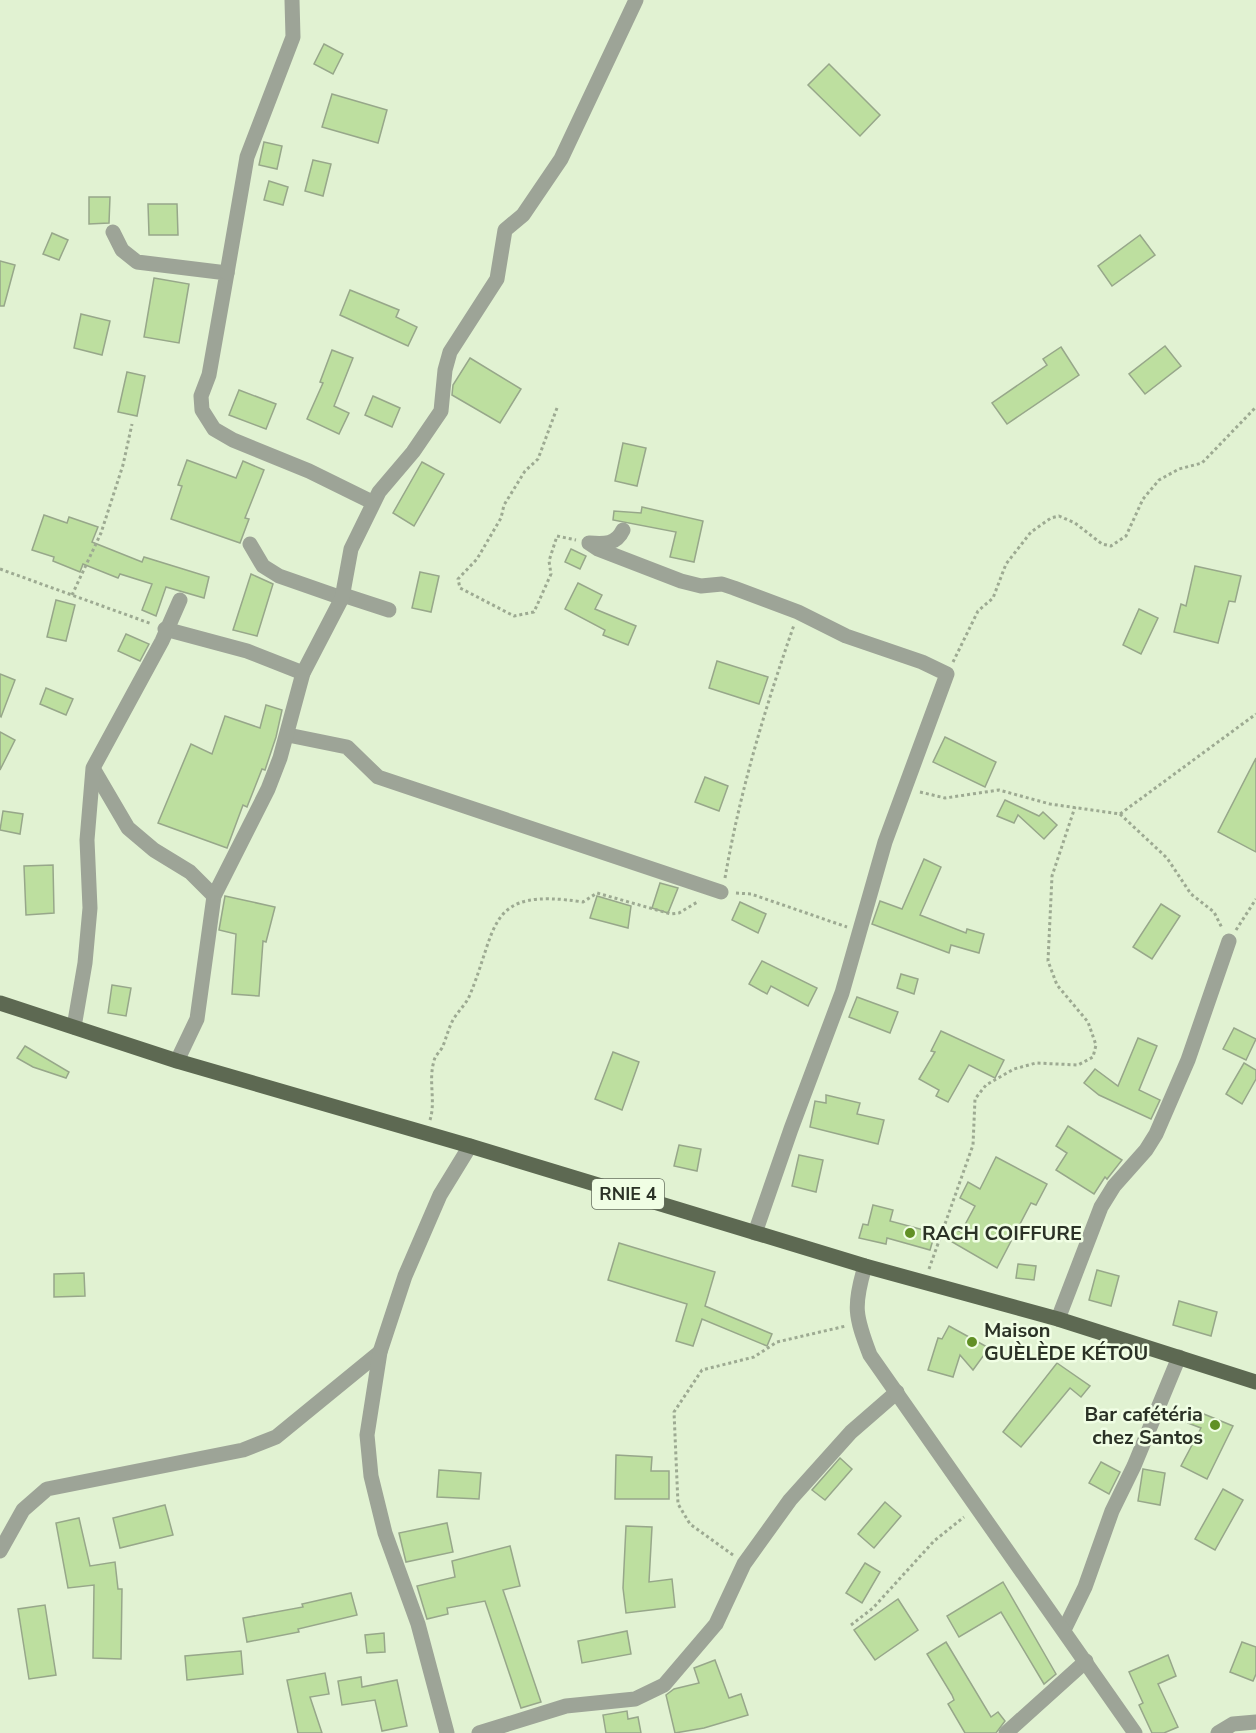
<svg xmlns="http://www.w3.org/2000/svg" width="1256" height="1733" font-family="'Nunito Sans',sans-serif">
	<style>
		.building { fill: #bddf9f; stroke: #97a78a; stroke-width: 1.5 }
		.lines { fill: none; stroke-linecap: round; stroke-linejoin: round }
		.path { stroke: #9daa92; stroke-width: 3; stroke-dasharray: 3 3; stroke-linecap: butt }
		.minor { stroke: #9da497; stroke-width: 15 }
		.tertiary { stroke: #9da497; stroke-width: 15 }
		.primary { stroke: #5d6952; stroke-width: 15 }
		.poi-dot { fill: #619025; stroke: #f0fee4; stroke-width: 2 }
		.labels { text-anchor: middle; stroke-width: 5; stroke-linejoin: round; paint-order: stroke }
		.shield { fill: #f0fee4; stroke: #666f5f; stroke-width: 1.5 }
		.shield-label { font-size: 18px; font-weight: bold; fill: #2b3226 }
		.poi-label { font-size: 20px; font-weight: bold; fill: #2b3226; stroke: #f0fee4; text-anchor: start }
	</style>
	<rect width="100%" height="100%" fill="#e1f2d2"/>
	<g class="building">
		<path d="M324,44L343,54L333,74L314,64Z"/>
		<path d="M829,64L880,115L860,136L808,85Z"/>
		<path d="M332,94L387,110L378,143L322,127Z"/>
		<path d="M264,142L282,146L277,169L259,165Z"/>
		<path d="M313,160L331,164L323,196L305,191Z"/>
		<path d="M269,181L288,187L283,205L264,200Z"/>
		<path d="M89,197H110L109,223L89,224Z"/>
		<path d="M148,204H177L178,235H149Z"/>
		<path d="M52,233L68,240L59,260L43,254Z"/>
		<path d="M1140,235L1155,255L1112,286L1098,266Z"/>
		<path d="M0,261L15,265L4,306H0Z"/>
		<path d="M154,278L189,284L179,343L144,337Z"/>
		<path d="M350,290L399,310L396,317L417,327L408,346L340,315Z"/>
		<path d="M81,314L110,321L102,355L74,348Z"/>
		<path d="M1165,346L1181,366L1145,394L1129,374Z"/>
		<path d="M1061,347L1079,375L1007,424L992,403L1047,365L1043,359Z"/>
		<path d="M332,350L353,358L334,406L349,413L339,434L307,419L323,383L320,382Z"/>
		<path d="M470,358L521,389L500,423L452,395L453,385Z"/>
		<path d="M127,372L145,376L137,416L118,412Z"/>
		<path d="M239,390L276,404L266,429L229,415Z"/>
		<path d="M373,396L400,408L392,427L365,415Z"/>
		<path d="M623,443L646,448L637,486L615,481Z"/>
		<path d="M187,460L236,478L243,461L264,470L245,518L249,519L240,543L171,519L182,486L178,485Z"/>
		<path d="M422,462L444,474L414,526L393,513Z"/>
		<path d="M642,507L703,521L694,562L670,557L676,532L613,520L614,511L641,513Z"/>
		<path d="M44,515L67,523L69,517L98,527L92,542L142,562L144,557L209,577L204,598L166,587L156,616L142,610L152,584L120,574L118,578L83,564L80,572L53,561L54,557L32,550Z"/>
		<path d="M571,549L586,556L580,569L565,562Z"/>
		<path d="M1195,566L1241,576L1235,602L1229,601L1218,643L1174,632L1181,604L1186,606Z"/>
		<path d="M420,572L439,576L431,612L412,608Z"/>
		<path d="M251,574L273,584L257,636L233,630Z"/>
		<path d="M578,583L602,595L595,609L636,626L628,645L603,635L605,630L565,609Z"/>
		<path d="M56,600L75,605L66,641L47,637Z"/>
		<path d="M1139,609L1158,618L1141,654L1123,645Z"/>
		<path d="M126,634L149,644L140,661L118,651Z"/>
		<path d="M717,661L768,677L759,704L709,688Z"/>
		<path d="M0,674L15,680L1,717L0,716Z"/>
		<path d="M46,688L73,699L66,715L40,704Z"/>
		<path d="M266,705L282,710L276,737L265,770L262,769L247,807L243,805L227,848L158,823L191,744L212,754L225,716L260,728Z"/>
		<path d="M0,732L15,740L0,770Z"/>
		<path d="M945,737L996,762L985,787L933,762Z"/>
		<path d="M1256,758V852L1218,832Z"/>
		<path d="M705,777L728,786L719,811L695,802Z"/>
		<path d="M1005,800L1039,816L1043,812L1057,825L1044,839L1018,815L1014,823L997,816Z"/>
		<path d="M3,811L23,814L20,834L0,830Z"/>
		<path d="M924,859L941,867L920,915L966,933L967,929L984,934L979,953L951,945L949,953L872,924L880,901L902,909Z"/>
		<path d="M53,865L54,913L26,915L24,866Z"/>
		<path d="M660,883L678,888L668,913L652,908Z"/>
		<path d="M225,896L275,907L266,942L263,941L259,996L232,994L236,934L219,930Z"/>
		<path d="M597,896L631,906L628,928L590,918Z"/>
		<path d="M740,902L766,914L758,933L732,920Z"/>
		<path d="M1161,904L1180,916L1152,959L1133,947Z"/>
		<path d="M762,961L817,988L808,1006L771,986L767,994L749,984Z"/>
		<path d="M901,974L918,979L914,994L897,988Z"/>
		<path d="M112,985L131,988L126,1016L108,1013Z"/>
		<path d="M857,997L898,1012L890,1033L849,1017Z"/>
		<path d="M1234,1028L1256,1039L1246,1060L1223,1049Z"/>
		<path d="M941,1031L1004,1060L995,1078L969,1065L948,1102L936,1096L939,1090L919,1079L935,1052L931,1051Z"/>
		<path d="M1138,1038L1157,1046L1139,1090L1160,1100L1151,1119L1099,1095L1084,1083L1095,1069L1118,1086Z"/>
		<path d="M25,1046L69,1072L66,1078L33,1067L17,1058Z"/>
		<path d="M613,1052L639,1062L622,1110L595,1099Z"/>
		<path d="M1244,1063L1256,1070V1079L1242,1104L1226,1094Z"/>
		<path d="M826,1095L860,1103L857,1114L884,1120L878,1144L810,1127L815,1101L826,1103Z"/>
		<path d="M1068,1126L1122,1160L1107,1179L1105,1177L1094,1194L1056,1170L1067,1153L1056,1146Z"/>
		<path d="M679,1145L701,1149L697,1171L674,1166Z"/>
		<path d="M799,1155L823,1160L816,1192L792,1186Z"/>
		<path d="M996,1157L1047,1184L1036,1205L1031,1203L997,1268L947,1239L953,1228L961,1232L975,1206L960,1198L968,1182L980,1189Z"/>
		<path d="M873,1205L893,1210L890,1221L935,1233L930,1250L887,1238L886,1244L859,1238L863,1224L868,1225Z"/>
		<path d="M619,1243L715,1272L705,1306L772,1334L767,1346L702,1319L693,1346L676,1341L687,1304L608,1280Z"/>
		<path d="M1018,1264L1036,1266L1034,1280L1016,1278Z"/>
		<path d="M1097,1270L1119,1276L1111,1306L1089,1300Z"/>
		<path d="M84,1273L85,1296L54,1297V1274Z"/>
		<path d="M1179,1301L1217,1312L1211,1336L1173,1325Z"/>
		<path d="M949,1326L989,1348L973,1370L960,1355L953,1377L928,1370L938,1338L942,1339Z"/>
		<path d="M1057,1363L1090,1386L1081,1397L1070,1388L1021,1447L1003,1432Z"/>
		<path d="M1194,1410L1233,1426L1207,1479L1181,1466L1201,1428L1188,1423Z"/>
		<path d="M616,1455L652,1457L651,1471H669V1499H615Z"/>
		<path d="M840,1458L852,1469L825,1500L812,1490Z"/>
		<path d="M1101,1462L1120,1472L1109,1494L1089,1483Z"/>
		<path d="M1143,1469L1165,1473L1160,1505L1138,1501Z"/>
		<path d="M439,1470L481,1473L479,1499L437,1497Z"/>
		<path d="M1223,1489L1243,1500L1215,1550L1195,1539Z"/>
		<path d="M885,1502L901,1516L874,1548L858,1534Z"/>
		<path d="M165,1505L173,1535L120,1548L113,1518Z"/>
		<path d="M79,1518L90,1566L115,1562L118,1589H122L121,1659L93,1658L94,1585L68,1588L56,1523Z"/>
		<path d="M447,1523L453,1552L406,1562L399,1533Z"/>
		<path d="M626,1526L652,1527L649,1582L672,1579L675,1607L626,1613L623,1588Z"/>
		<path d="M510,1546L520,1586L503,1590L541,1702L521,1708L485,1601L447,1608L448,1614L427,1619L417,1586L455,1577L452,1561Z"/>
		<path d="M865,1563L880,1572L862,1603L846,1593Z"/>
		<path d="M1003,1582L1056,1674L1044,1684L1001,1612L959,1637L947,1616Z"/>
		<path d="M351,1593L357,1615L298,1629L299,1632L247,1642L243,1618L303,1607L302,1604Z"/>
		<path d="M898,1599L918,1630L875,1660L854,1630Z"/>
		<path d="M45,1605L56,1675L29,1679L18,1609Z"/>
		<path d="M627,1631L631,1654L582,1663L578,1641Z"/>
		<path d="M384,1633L385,1652L367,1653L365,1635Z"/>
		<path d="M946,1642L991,1717L998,1712L1005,1721L996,1733H965L948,1704L954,1700L952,1695L927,1654Z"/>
		<path d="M1242,1642L1256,1647V1674L1253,1681L1230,1672Z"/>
		<path d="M241,1651L243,1674L187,1680L185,1656Z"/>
		<path d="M1168,1655L1176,1676L1158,1684L1178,1727L1164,1733H1152L1139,1705L1143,1703L1129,1672Z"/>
		<path d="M715,1660L729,1698L741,1694L748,1715L704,1728L675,1733L666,1695L674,1689L699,1683L694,1668Z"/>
		<path d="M325,1673L329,1694L310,1697L322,1733H298L287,1680Z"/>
		<path d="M361,1677L362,1687L397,1680L407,1726L382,1731L375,1700L342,1705L338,1681Z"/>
		<path d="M627,1711L628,1719L638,1717L641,1733H606L603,1715Z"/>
	</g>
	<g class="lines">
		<g class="path">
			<path d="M557,408L538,459L525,471L504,505L501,518L477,559L458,579L460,588L514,616L534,612L551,574L549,561L557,536L576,540"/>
			<path d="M0,569L152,624"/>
			<path d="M72,595L101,533L123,465L132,424"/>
			<path d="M953,662L978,611L993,598L1006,564L1031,532L1051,518L1059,516L1075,523L1102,544L1111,546L1126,536L1143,499L1159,480L1179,469L1202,463L1256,407"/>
			<path d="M920,792L945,798L999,790L1050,804L1120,814L1256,714"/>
			<path d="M1120,814L1167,858L1191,894L1214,912L1222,928"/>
			<path d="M725,878C740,791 765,708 794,625"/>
			<path d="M736,893L751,894L847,927"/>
			<path d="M1236,930L1256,899"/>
			<path d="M430,1120C436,1101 428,1081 434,1061C435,1055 441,1051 443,1046C446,1038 448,1031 451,1024C455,1014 464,1007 469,997C499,926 485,887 583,902L597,893L671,914L679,913L699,901"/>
			<path d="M929,1269L973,1145L975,1099L986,1085L1014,1069L1036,1063L1078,1065L1093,1057L1096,1045L1088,1022L1057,985L1048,961L1052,876L1075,807"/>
			<path d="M733,1555L690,1524L678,1504L674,1412L702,1370L754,1357L777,1342L846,1326"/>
			<path d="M851,1625L873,1608L934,1541L964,1517"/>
		</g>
		<g class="minor">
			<path d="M113,232L122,250L137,262L227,273L209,375L201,396L202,410L214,429L233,440L309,471L372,502"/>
			<path d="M227,273L247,157L293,37L292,0"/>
			<path d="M623,530C616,545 604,544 589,543L598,549L681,581L701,586L722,584L734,588L798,612L846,636L922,662L947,674L885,842L842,993L791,1129L755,1233"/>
			<path d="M250,544L263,566L279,576L342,598"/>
			<path d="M343,595L389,610"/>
			<path d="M165,629L247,651L303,673"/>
			<path d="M288,735L347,747L378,777L721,892"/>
			<path d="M94,770L128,828L154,850L190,872L214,896"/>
			<path d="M74,1027L85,963L90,908L87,840L93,768L162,641L180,600"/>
			<path d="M177,1061L197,1019L214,896L268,789L280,758L303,673L342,598L351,549L379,492L413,452L441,411L445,370L450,352L497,279L505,230L523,215L561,159L636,0"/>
			<path d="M1058,1319L1101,1207L1114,1186L1146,1150L1156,1134L1188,1060L1229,941"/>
			<path d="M0,1551L23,1510L47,1489L243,1450L276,1437L380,1352"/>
			<path d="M1064,1630L1085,1587L1112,1511L1134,1466L1179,1357"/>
			<path d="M447,1733L418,1624L385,1533L371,1476L367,1435L380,1352L405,1276L440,1195L470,1146"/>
			<path d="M479,1733L566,1706L635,1699L664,1685L716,1624L744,1564L790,1500L851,1432L897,1392"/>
			<path d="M1006,1733L1086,1661"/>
			<path d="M1218,1733L1233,1724L1256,1722"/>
		</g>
		<path class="tertiary" d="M865,1266C853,1306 855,1316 870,1355L1135,1733"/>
		<path class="primary" d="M0,1003L177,1061L470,1146L865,1266L1058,1319L1256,1382"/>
	</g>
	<g class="poi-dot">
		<circle cx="910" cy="1233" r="6"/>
		<circle cx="972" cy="1342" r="6"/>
		<circle cx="1215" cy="1425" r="6"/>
	</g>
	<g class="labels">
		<rect class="shield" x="592" y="1179" width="72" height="30" rx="4.5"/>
		<g class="shield-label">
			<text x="628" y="1200">RNIE 4</text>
		</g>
		<g class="poi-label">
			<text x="922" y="1240">RACH COIFFURE</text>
			<text x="984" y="1337">Maison<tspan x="984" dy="23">GUÈLÈDE KÉTOU</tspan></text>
			<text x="1203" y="1421" text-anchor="end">Bar cafétéria<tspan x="1203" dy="23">chez Santos</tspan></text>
		</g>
	</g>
</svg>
